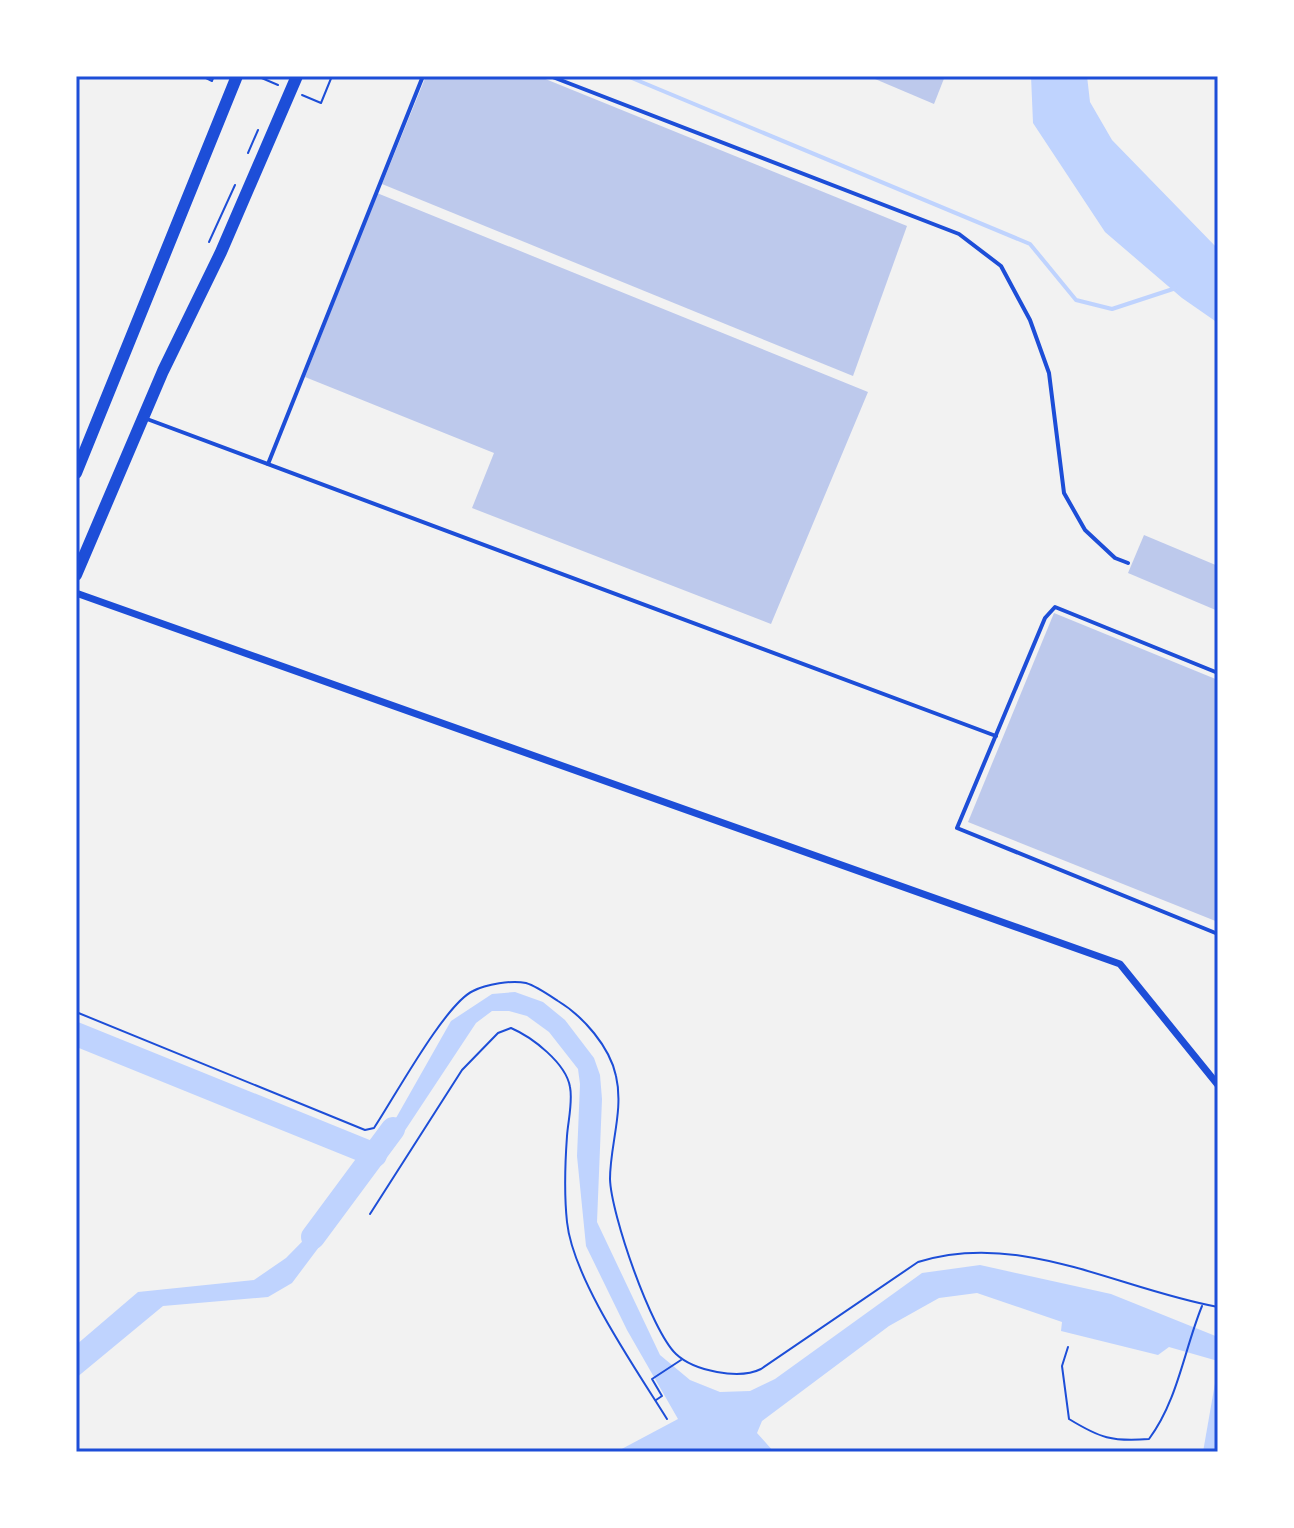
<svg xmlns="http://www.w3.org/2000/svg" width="1294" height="1528" font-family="Mulish,sans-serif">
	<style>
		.water { fill: #bfd3fe }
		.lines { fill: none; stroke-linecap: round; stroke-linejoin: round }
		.stream { stroke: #bfd3fe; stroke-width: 4 }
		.river { stroke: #bfd3fe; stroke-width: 24 }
		.building { fill: #bdc9ec }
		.path { stroke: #1d4ed8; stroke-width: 2 }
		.service { stroke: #1d4ed8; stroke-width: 4 }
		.minor { stroke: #1d4ed8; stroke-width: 7 }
		.trunk { stroke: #1d4ed8; stroke-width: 12 }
		.neatline { fill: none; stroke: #1d4ed8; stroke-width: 3 }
	</style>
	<rect width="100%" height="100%" fill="#f2f2f2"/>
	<g class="water">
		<path d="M1031,76H1087L1090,102L1112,140L1218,249V323L1182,298L1105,232L1033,123Z"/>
		<path d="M515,992L543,1002L565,1020L594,1058L600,1075L602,1099L597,1222L660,1355L690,1380L720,1392L750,1391L775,1379L922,1273L980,1265L1111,1294L1218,1337V1361L1169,1347L1158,1355L1061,1331L1062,1322L977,1293L939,1298L889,1326L762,1421L757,1433L774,1452H616L678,1419L627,1330L586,1246L577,1156L580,1084L578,1069L549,1032L527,1016L509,1011H492L476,1023L394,1147L292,1283L268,1297L163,1306L76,1378V1345L138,1292L254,1280L286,1258L358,1185L451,1021L492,994Z"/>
		<path d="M1218,1366V1452H1203Z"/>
	</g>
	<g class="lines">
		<path class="stream" d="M627,76L1030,244L1076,300L1112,309L1176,288"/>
		<g class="river">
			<path d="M76,1034L375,1155"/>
			<path d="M313,1237L393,1129"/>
		</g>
	</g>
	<g class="building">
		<path d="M426,76H538L907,226L853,376L382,184Z"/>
		<path d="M868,76H945L934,104Z"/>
		<path d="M377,193L868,392L771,624L472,508L494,453L305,377Z"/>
		<path d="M1144,535L1218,566V611L1128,573Z"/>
		<path d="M1054,613L1218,680V922L968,822Z"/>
	</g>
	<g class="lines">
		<g class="path">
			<path d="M207,76L206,78L212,81L214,76"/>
			<path d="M257,76L278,85"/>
			<path d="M302,95L321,103L332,76"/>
			<path d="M248,153L258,130"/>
			<path d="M209,242L235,185"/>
			<path d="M76,1012L365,1130L374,1128C394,1098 445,1004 473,991C486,984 512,980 526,983C536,986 549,995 558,1001C583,1016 610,1047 616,1076C624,1110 610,1145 610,1179C611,1214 651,1330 676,1354C694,1371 739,1380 761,1369L918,1262C1020,1230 1118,1289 1218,1307"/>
			<path d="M370,1214L462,1070L498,1033L511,1028C532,1037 566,1063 570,1087C573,1102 568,1121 567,1136C565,1164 564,1194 567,1222C573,1279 636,1369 667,1419"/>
			<path d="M1068,1347L1062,1366L1069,1419C1100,1438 1112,1442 1149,1439C1178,1400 1184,1350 1202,1306"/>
			<path d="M656,1400L662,1396L652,1379L681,1360"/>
		</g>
		<g class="service">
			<path d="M550,76L959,234L1001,266L1030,320L1049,373L1064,493L1085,530L1115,558L1128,563"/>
			<path d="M147,419L996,736"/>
			<path d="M268,464L423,76"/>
			<path d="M1218,673L1055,607L1045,618L957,828L1218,934"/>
		</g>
		<path class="minor" d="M76,593L1120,964L1218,1085"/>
		<g class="trunk">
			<path d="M76,473L237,76"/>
			<path d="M76,575L163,371L221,252L297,76"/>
		</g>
	</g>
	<rect width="1294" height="1528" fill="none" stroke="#ffffff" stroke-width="156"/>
	<rect x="78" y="78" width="1138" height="1372" class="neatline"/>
</svg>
